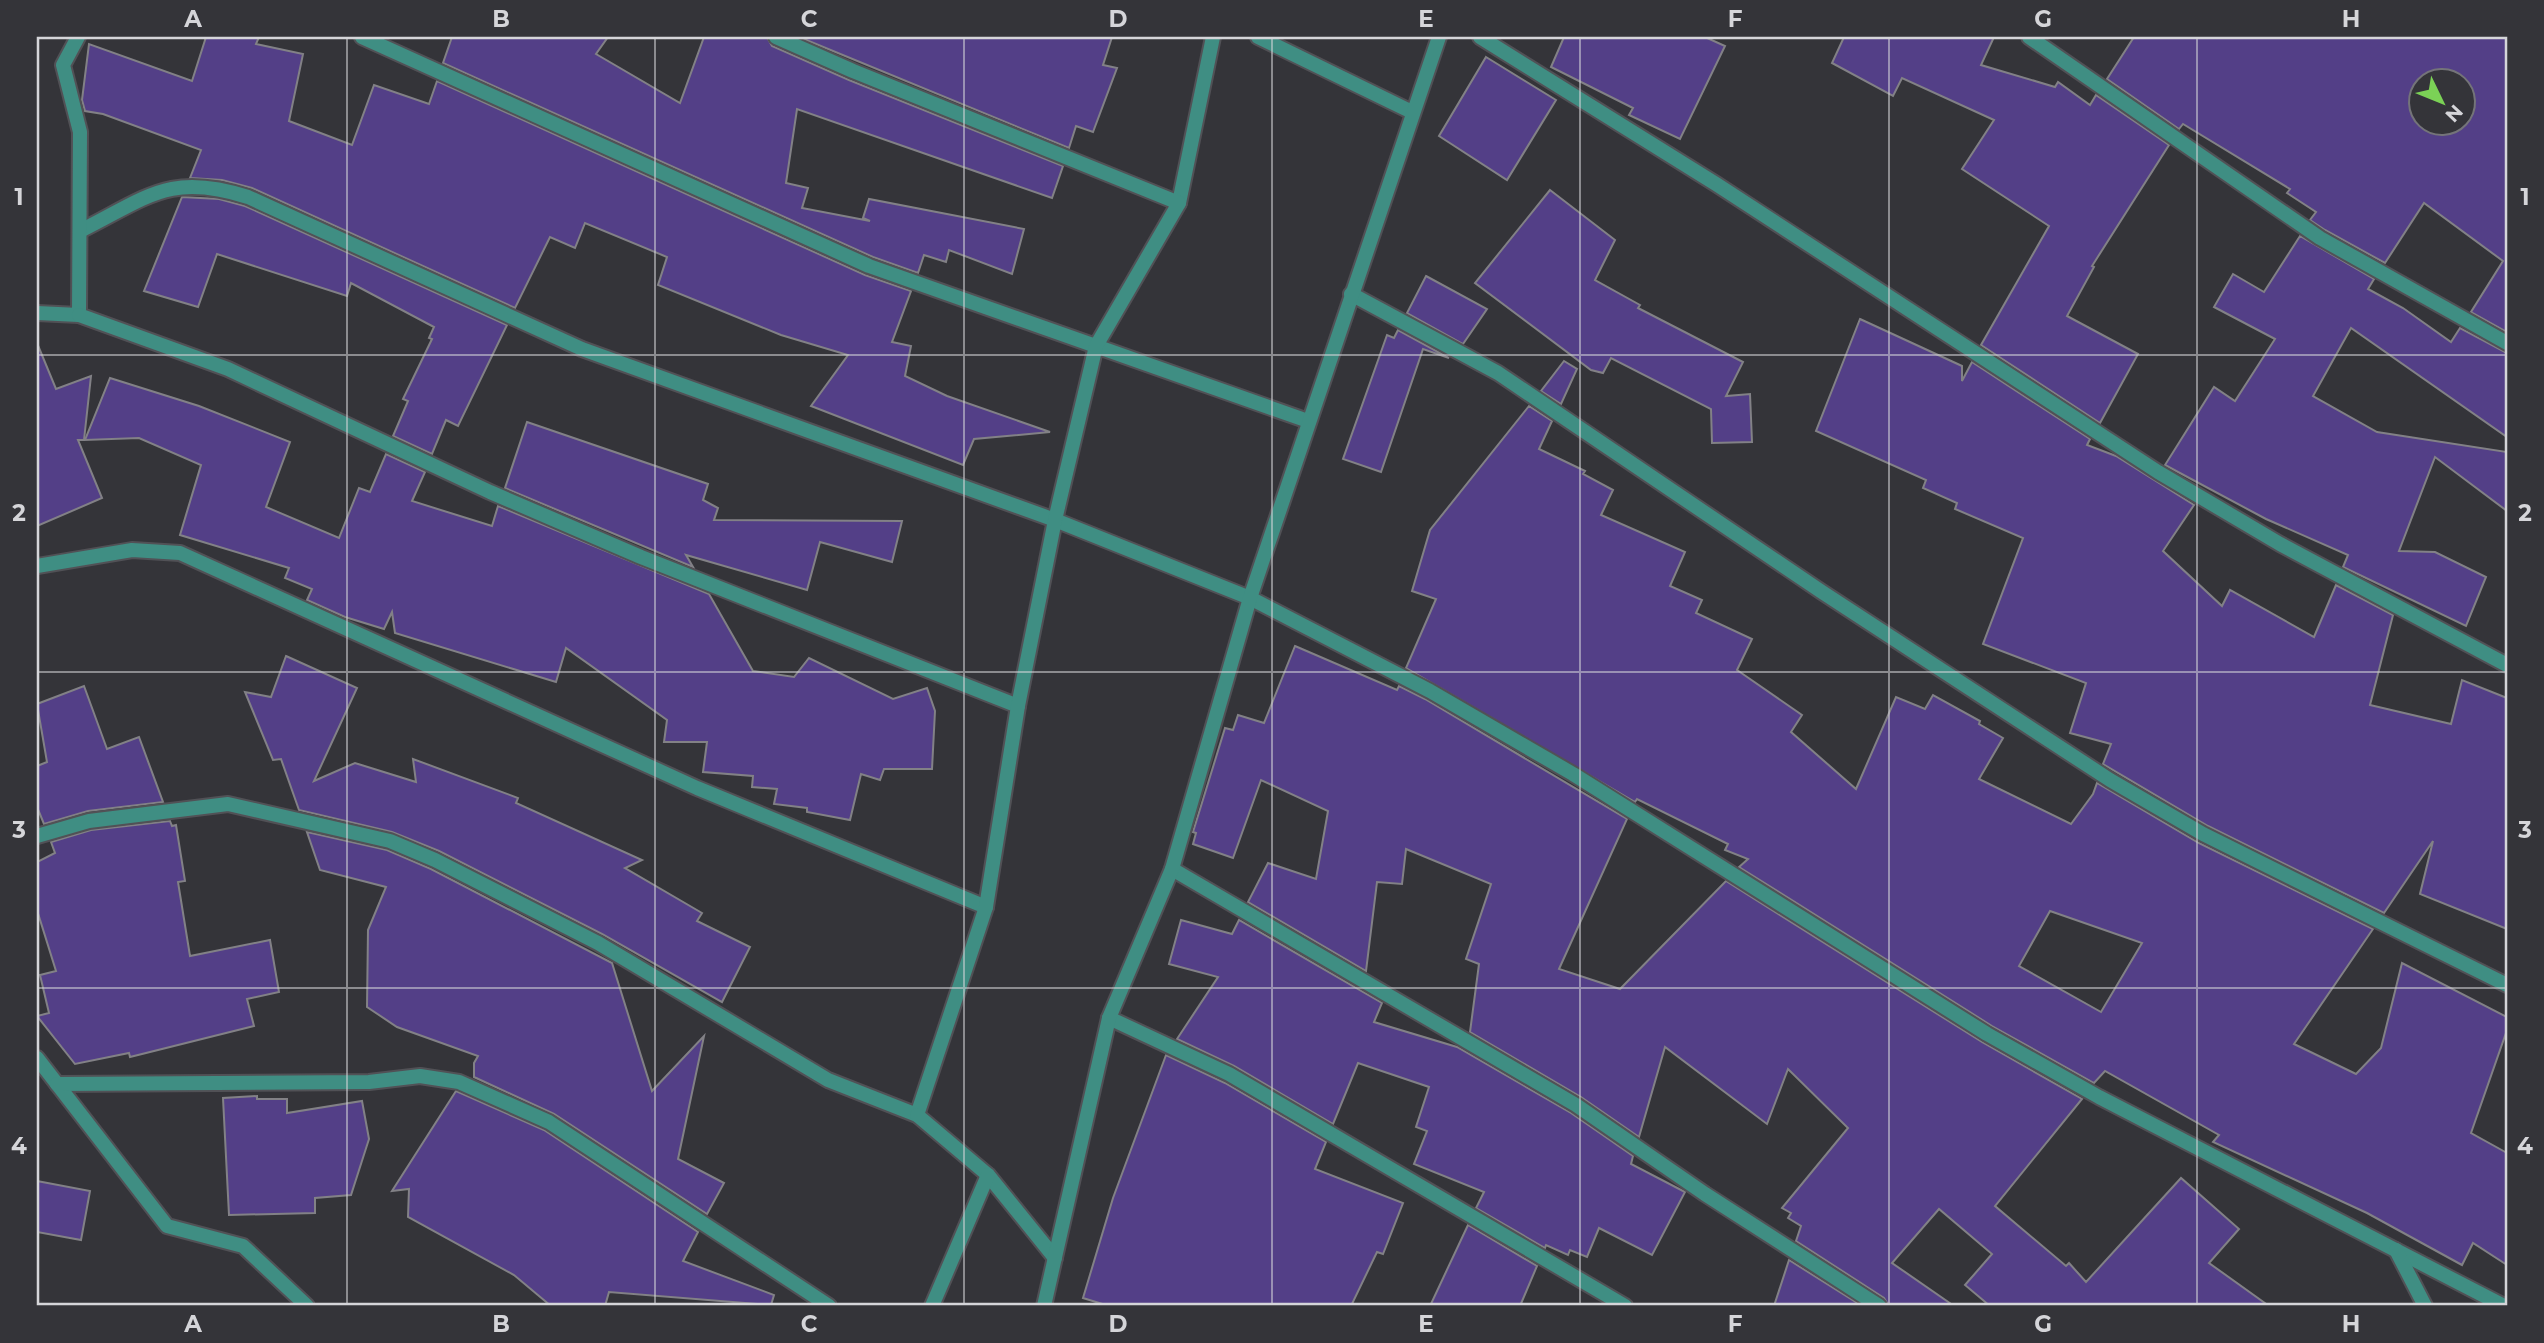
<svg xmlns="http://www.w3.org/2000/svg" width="2544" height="1343" font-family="Montserrat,sans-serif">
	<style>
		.building { fill: #533f87; stroke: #828186; stroke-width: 2; fill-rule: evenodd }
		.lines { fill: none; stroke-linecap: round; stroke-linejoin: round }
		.street-casing { stroke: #515156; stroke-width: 18 }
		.street { stroke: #3f8e83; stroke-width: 14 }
		.grid { fill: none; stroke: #d5d5d9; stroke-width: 2; stroke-opacity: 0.55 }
		.neatline { fill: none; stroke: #d5d5d9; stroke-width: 2.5 }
		.grid-label { font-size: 23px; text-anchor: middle; font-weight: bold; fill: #d5d5d9 }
	</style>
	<rect width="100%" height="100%" fill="#343439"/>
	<g class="building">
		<path d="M206,37H259L256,44L303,54L289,121L352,145L374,85L429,104L437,81L865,275L911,291L892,342L911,346L905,376L947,396L1050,432L974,439L963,465L811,406L848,355L781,335L658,285L667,257L585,223L575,248L550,237L515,308L252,188L222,180L190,178L201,150L103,114L85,111L82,100L89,44L192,81Z"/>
		<path d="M452,37H608L596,54L680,103L704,37H767L772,46L849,80L1063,166L1052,198L797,109L786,183L808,188L802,208L870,221L863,218L869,199L1024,229L1012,274L949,250L946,262L924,255L918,273L873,257L443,63Z"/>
		<path d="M799,37H1112L1103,65L1117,68L1093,132L1076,126L1069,148Z"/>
		<path d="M1564,37H1705L1725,46L1680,139L1629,115L1633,108L1551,67Z"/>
		<path d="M1844,37H1994L1981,65L2055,87L2058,82L2090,105L2096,95L2169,145L2092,266L2094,267L2067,316L2138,354L2100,423L1981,345L2049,226L1962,169L1994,120L1902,78L1893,96L1832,63Z"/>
		<path d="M2134,37H2507V332L2471,312L2503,261L2424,203L2385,263L2325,230L2310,220L2316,212L2287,193L2290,189L2183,124L2179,129L2107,79ZM2421,80H2463V122H2421Z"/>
		<path d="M1486,57L1556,100L1507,180L1439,136Z"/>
		<path d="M1550,190L1615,240L1595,280L1640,305L1638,308L1743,362L1726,396L1750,394L1752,442L1712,443L1711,409L1611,358L1603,373L1591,370L1475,283Z"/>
		<path d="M182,197L219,199L245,206L507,325L458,426L446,420L432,454L393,436L408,401L403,399L432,339L429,338L434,327L351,283L347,296L217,254L198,307L144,291Z"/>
		<path d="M2300,236L2374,279L2368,289L2403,308L2451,342L2460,328L2507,353V437L2351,328L2313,396L2377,432L2507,452V511L2435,457L2399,551L2435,552L2486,577L2466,626L2343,567L2348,555L2266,519L2165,465L2214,387L2235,401L2275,339L2214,307L2233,274L2264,292Z"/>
		<path d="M1426,276L1487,309L1463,344L1407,313Z"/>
		<path d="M1860,319L1962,366V381L1972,362L2090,439L2087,445L2116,456L2194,505L2163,551L2222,606L2230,590L2314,637L2336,585L2393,615L2370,705L2451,724L2462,680L2507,698V929L2420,894L2433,841L2384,913L2208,826L2103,764L2111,744L2070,733L2086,683L1983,644L2023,538L1955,509L1957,503L1923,488L1926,480L1816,431Z"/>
		<path d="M1398,330L1449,358L1423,349L1381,472L1343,459L1387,335L1394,338Z"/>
		<path d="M37,343L56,389L91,376L84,440H78L102,498L37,526Z"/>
		<path d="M1564,361L1577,369L1561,404L1541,391Z"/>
		<path d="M110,378L199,406L290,442L266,507L339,538L359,488L370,492L386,454L425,472L412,501L492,526L498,506L709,594L753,671L794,677L809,658L893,699L927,688L935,711L932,769H884L880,780L861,774L850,820L807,812V808L774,804L777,789L752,787L753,776L703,772L707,742H664L667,720L566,648L556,682L395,633L392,612L384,629L345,617L307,600L312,589L285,578L289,568L180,535L201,465L139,438L85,440Z"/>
		<path d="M1529,406L1552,421L1539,449L1585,471L1583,474L1613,490L1601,515L1685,552L1670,586L1702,600L1696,613L1752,639L1737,670L1802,715L1791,732L1856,789L1896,697L1925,709L1933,695L1980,721L1979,724L2003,738L1979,779L2071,824L2093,794L2097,783L2199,843L2373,929L2294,1044L2356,1074L2381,1048L2402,963L2507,1017V1030L2471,1133L2507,1153V1265L2473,1243L2462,1265L2367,1213L2213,1142L2219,1135L2105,1071L2094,1083L1992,1026L1739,867L1748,859L1725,850L1728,844L1637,799L1635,802L1406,668L1436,599L1412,591L1430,530ZM2050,911L2142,943L2101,1012L2019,966Z"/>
		<path d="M527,422L708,484L703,500L718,508L714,520L902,521L892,562L820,542L807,590L686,555L693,567L505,488Z"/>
		<path d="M1295,646L1397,690L1399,686L1425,699L1627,819L1559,969L1620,989L1726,881L1982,1042L2082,1099L1995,1206L2066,1266L2069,1263L2086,1282L2181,1178L2239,1229L2209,1263L2269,1306H1990L1965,1285L1992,1254L1939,1209L1892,1263L1954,1306H1889L1884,1298L1796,1241L1801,1226L1788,1218L1791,1213L1782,1208L1848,1128L1788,1069L1767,1124L1665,1047L1639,1137L1581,1097L1470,1032L1479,964L1466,959L1491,884L1406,849L1402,884L1377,882L1366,971L1248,902L1268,863L1316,879L1328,811L1261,780L1233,858L1193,844L1196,833L1193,832L1225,728L1233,730L1238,715L1264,723Z"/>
		<path d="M286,656L357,688L314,781L355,763L416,782L413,759L518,798L516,803L642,860L625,868L702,913L697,921L750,947L722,1002L602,934L439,851L392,832L299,810L281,759L273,760L245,692L271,697Z"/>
		<path d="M84,686L107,749L139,737L163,802L88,811L44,824L37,807V766L47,762L37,704Z"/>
		<path d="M170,821L172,826L176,825L185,881L178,882L190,956L270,940L279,992L247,999L254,1026L130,1057L129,1053L75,1064L37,1016L49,1013L40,975L56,971L37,910V862L55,853L51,842L91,830Z"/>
		<path d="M307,832L387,850L431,869L612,963L652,1091L704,1036L678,1159L724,1183L707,1214L554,1114L474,1077V1063L478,1056L397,1027L367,1007L368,930L386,887L320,870Z"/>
		<path d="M1181,920L1232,934L1239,920L1382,1003L1374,1022L1457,1047L1571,1113L1633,1156L1631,1164L1685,1192L1652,1255L1599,1228L1587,1257L1570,1250L1568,1255L1546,1245L1545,1248L1476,1208L1484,1192L1414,1164L1427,1131L1416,1127L1429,1087L1358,1063L1333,1124L1234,1066L1177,1039L1218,977L1169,964Z"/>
		<path d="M1166,1055L1225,1083L1326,1142L1315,1169L1403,1203L1383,1254L1377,1252L1351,1306H1109L1083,1298L1113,1198Z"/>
		<path d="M456,1091L544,1130L698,1232L683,1261L774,1295L771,1305L609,1292L605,1306H551L514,1275L408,1217L409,1189L392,1191Z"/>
		<path d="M257,1096V1099H287V1113L362,1101L369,1139L351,1195L315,1198V1213L229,1215L223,1098Z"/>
		<path d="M37,1181L90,1191L81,1240L37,1232Z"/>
		<path d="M1468,1225L1537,1266L1520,1306H1430Z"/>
		<path d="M1789,1260L1862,1306H1774Z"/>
	</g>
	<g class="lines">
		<defs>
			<g id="street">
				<path d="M362,37L869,266L1308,421"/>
				<path d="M1258,37L1412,112"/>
				<path d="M1480,37L1716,184L2158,472L2280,544L2507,665"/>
				<path d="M2029,37L2320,238L2507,343"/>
				<path d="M1179,203L1213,37"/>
				<path d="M80,231C148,197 170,172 248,197L582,349L1055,520L1250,598L1430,691L1573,774L1987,1034L2099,1097L2504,1306"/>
				<path d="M1351,294L1498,373L1822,592L2110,780L2203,834L2507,985"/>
				<path d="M37,313L79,315L80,132L63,65L78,37"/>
				<path d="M79,315L228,369L490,492L641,557L1018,706"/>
				<path d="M37,566L132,550L180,553L697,788L986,907"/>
				<path d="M37,836L89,821L228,804L390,841L435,860L598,943L828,1080L917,1115L986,907L1018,706L1055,520L1096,346L1179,203L853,71L776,37"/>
				<path d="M1172,869L1576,1105L1705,1194L1879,1306"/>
				<path d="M1109,1018L1229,1074L1625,1306"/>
				<path d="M37,1058L167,1226L243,1246L307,1306"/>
				<path d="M57,1084L369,1082L420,1076L459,1082L549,1122L829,1306"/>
				<path d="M917,1115L988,1175L1055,1258"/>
				<path d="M2396,1250L2425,1306"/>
				<path d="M932,1306L988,1175"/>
				<path d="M1044,1306L1109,1018L1172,869L1250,598L1439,37"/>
			</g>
		</defs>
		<use href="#street" class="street-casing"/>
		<use href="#street" class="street"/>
	</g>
	<path class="grid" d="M347,37V1306M655,37V1306M964,37V1306M1272,37V1306M1580,37V1306M1889,37V1306M2197,37V1306M37,355H2507M37,672H2507M37,988H2507"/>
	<rect width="2544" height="1343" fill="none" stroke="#343439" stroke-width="77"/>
	<g transform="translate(2442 102) rotate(133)"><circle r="33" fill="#343439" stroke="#747479" stroke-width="2"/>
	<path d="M0-5L12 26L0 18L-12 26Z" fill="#7bd156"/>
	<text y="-10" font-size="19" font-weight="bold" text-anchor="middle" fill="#d5d5d9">N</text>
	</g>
	<rect x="38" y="38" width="2468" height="1266" class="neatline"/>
	<g class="grid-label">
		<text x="193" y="27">A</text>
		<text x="501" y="27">B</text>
		<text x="809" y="27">C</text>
		<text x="1118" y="27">D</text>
		<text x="1426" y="27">E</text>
		<text x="1735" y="27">F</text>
		<text x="2043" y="27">G</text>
		<text x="2351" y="27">H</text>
		<text x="19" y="205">1</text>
		<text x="2525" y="205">1</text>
		<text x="19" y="521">2</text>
		<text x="2525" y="521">2</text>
		<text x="19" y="838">3</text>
		<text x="2525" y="838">3</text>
		<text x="19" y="1154">4</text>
		<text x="2525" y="1154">4</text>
		<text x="193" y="1332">A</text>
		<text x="501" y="1332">B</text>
		<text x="809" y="1332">C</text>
		<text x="1118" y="1332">D</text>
		<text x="1426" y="1332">E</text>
		<text x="1735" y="1332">F</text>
		<text x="2043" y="1332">G</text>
		<text x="2351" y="1332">H</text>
	</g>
</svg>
